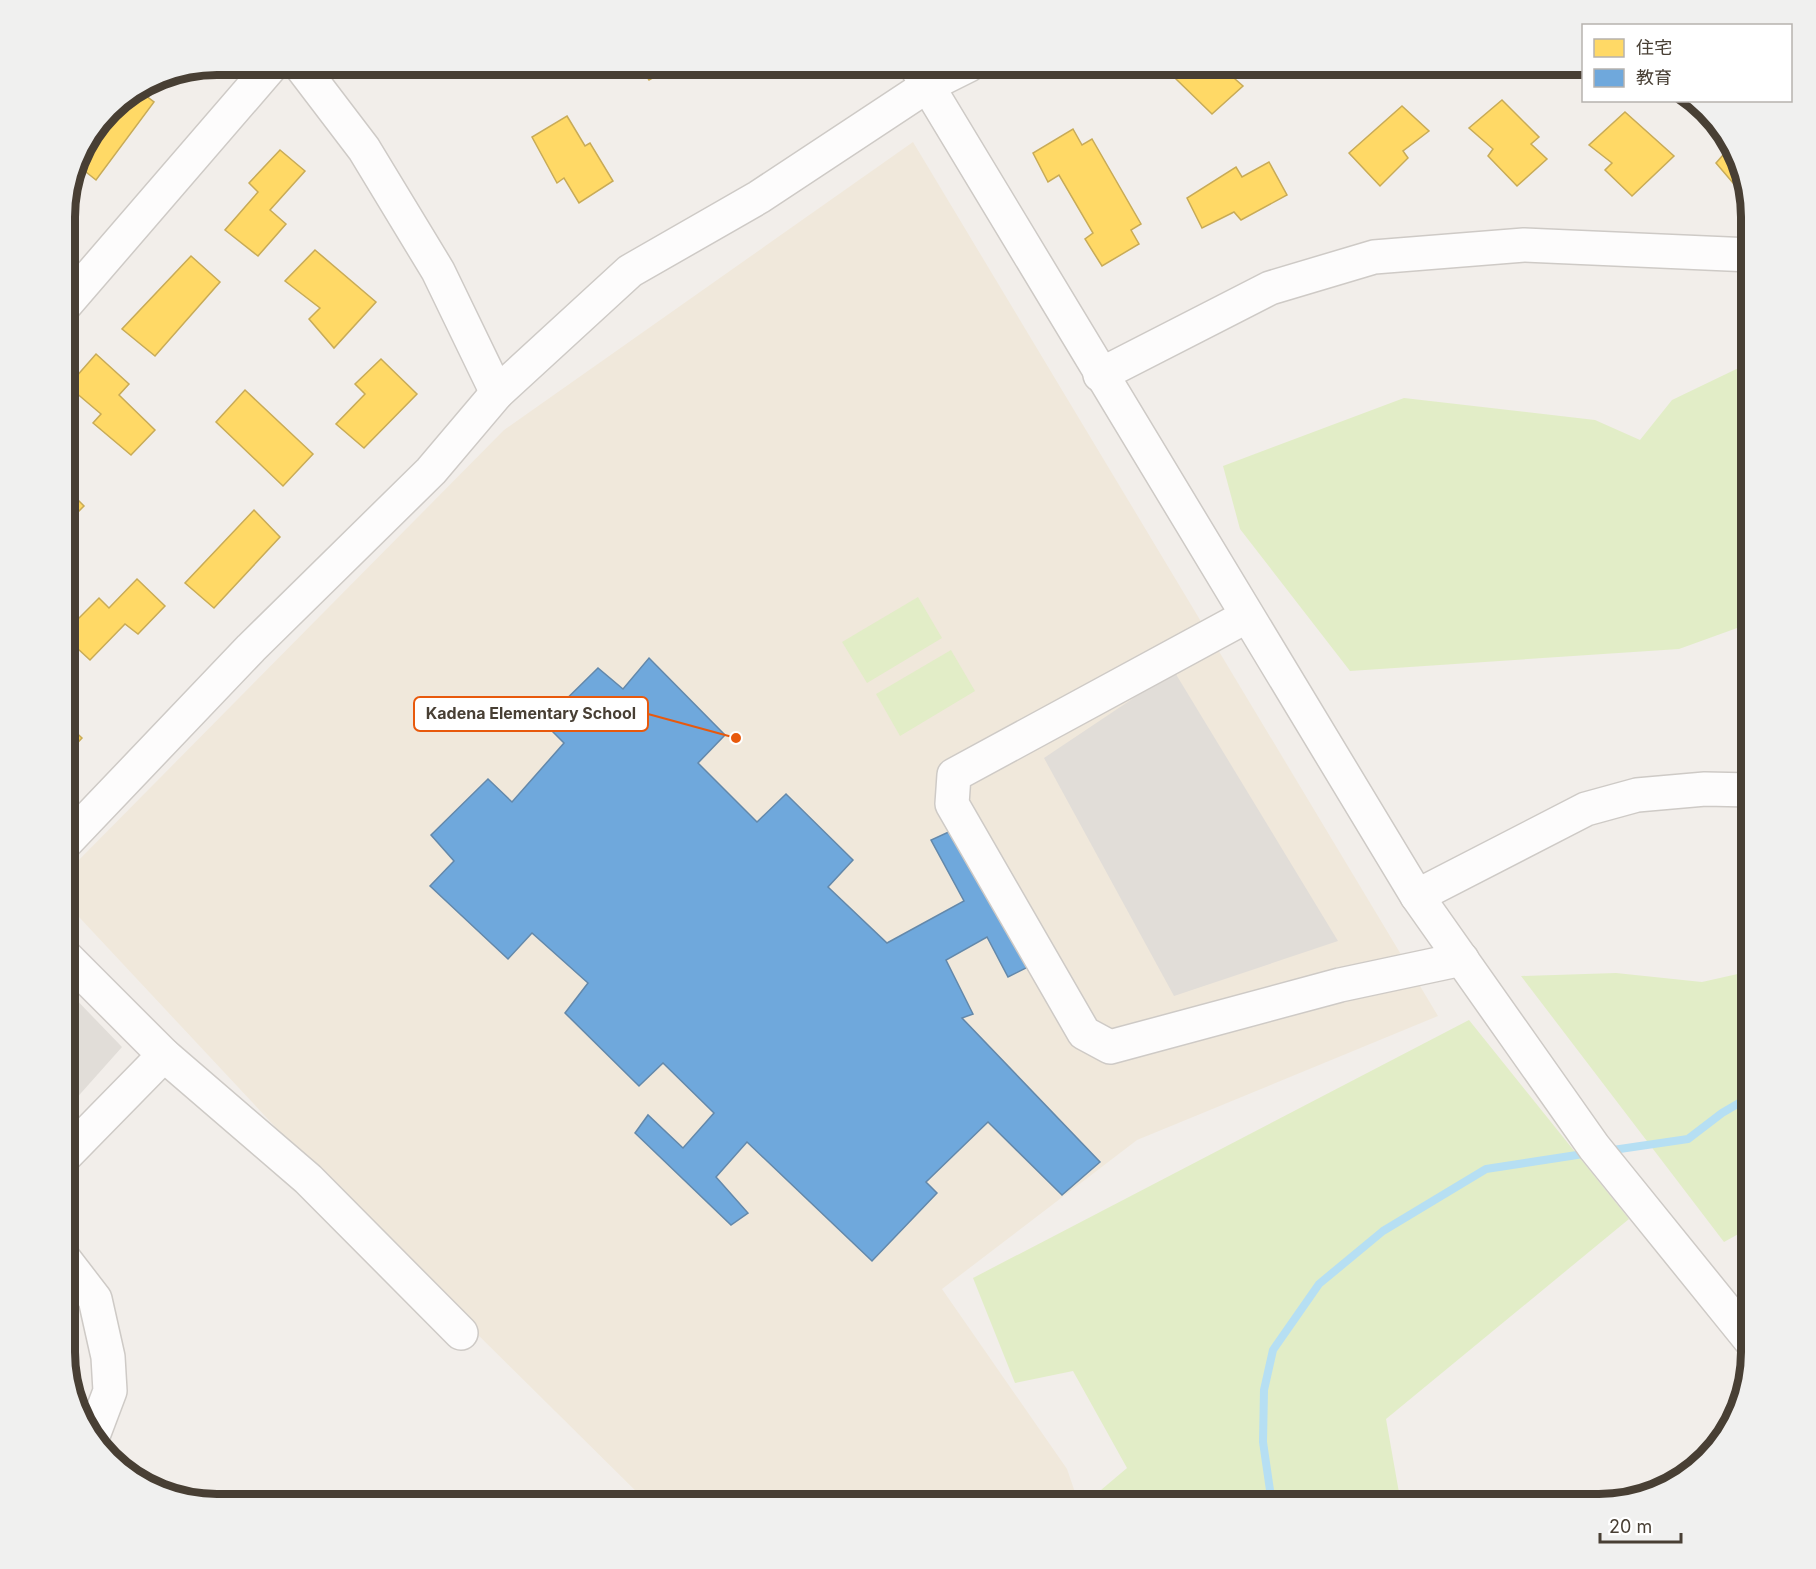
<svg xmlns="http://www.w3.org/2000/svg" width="1816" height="1569" font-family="Inter,'Noto Sans JP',sans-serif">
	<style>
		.education { fill: #f0e8db }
		.green { fill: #e2edc7 }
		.parking { fill: #e1ddd8 }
		.homes { fill: #ffd966; stroke: #c8ab57; stroke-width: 1.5 }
		.schools { fill: #6fa8dc; stroke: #6388aa; stroke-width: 1.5 }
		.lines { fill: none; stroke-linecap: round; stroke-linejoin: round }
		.stream { stroke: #b6dff3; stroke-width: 8 }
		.minor-casing { stroke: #cecac6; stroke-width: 36 }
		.minor { stroke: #fdfcfc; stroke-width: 33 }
		.rim { fill: none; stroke: #483f34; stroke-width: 8 }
		.leader { fill: none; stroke: #e8590c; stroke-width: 2 }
		.callout-dot { fill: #e8590c; stroke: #fff; stroke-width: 2 }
		.callout { fill: #fff; stroke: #e8590c; stroke-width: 2 }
		.callout-label { font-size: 16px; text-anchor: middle; font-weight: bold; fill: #483f34 }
	</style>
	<rect width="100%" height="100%" fill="#f2eeea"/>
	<path class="education" d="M913,142L1438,1016L1137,1140L942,1289L1067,1469L1079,1504H649L366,1224L65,902V874L504,430Z"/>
	<g class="green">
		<path d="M1751,362V623L1679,649L1350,671L1240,529L1223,466L1404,398L1595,420L1640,440L1672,400Z"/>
		<path d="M918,597L942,638L867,683L842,642Z"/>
		<path d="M951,650L975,691L900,736L876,694Z"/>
		<path d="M1751,971V1227L1724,1242L1521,976L1616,973L1702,982Z"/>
		<path d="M1469,1020L1629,1219L1386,1419L1401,1504H1111L1101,1490L1127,1468L1073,1371L1015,1383L973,1278Z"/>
	</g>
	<g class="parking">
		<path d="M1174,671L1338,941L1174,996L1044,758Z"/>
		<path d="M65,988L122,1047L65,1111Z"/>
	</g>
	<g class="homes">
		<path d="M639,65H676L649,80Z"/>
		<path d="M785,65H810L790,76Z"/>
		<path d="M1173,65H1219L1243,86L1212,114L1176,79L1182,73Z"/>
		<path d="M137,89L154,102L96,180L76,164L80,150L116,103Z"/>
		<path d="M1502,100L1539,137L1531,144L1547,159L1517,186L1488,156L1493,149L1469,128Z"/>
		<path d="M1402,106L1429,131L1403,151L1408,158L1380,186L1349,153Z"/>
		<path d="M1625,112L1674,156L1632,196L1605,170L1612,163L1589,145Z"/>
		<path d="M567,116L585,146L590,143L613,181L579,203L564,178L557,183L532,137Z"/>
		<path d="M1073,129L1082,145L1092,139L1141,224L1131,230L1139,244L1102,266L1085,239L1093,233L1059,175L1048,182L1033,153Z"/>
		<path d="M1731,146L1740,158L1745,184L1739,190L1716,163Z"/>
		<path d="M280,150L305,171L270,210L286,224L258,256L225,230L258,192L249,183Z"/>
		<path d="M1269,162L1287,195L1241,220L1234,212L1202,228L1187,198L1236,167L1242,177Z"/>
		<path d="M315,250L376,302L334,348L309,319L320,308L285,281Z"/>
		<path d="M191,256L220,282L155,356L122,329Z"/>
		<path d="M96,354L129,384L119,395L155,430L131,455L93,423L101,414L68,386Z"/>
		<path d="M381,359L417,394L364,448L336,424L365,394L355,384Z"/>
		<path d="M245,390L313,454L283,486L216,422Z"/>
		<path d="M65,487L84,506L65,525Z"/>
		<path d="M254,510L280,537L214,608L185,583Z"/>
		<path d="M137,579L165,606L138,634L125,624L90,660L65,637V632L99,598L109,608Z"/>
		<path d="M65,722L82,738L65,756Z"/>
	</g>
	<path class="schools" d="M649,658L725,735L698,763L757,822L786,794L853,860L828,887L887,943L964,901L931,840L953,830L1030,966L1008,977L987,937L946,960L973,1014L962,1018L1100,1162L1062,1195L988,1122L926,1182L937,1193L872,1261L747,1142L716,1177L748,1213L731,1225L635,1133L648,1115L683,1148L714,1113L663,1063L639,1086L565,1013L588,983L532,933L508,959L430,886L454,861L431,835L488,779L512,802L564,743L543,722L598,668L623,689Z"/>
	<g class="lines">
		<g class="stream">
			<path d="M1606,1151L1688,1139L1722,1113L1751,1096"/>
			<path d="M1272,1504L1263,1442L1264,1390L1273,1350L1319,1284L1383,1231L1486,1169L1590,1153"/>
		</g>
		<defs>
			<g id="minor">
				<path d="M300,65L364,149L438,271L497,393"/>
				<path d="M915,65L1417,896L1594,1147L1751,1341"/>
				<path d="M65,305L272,65"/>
				<path d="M1100,375L1270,288L1374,257L1524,245L1751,255"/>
				<path d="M1247,616L954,775L952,804L1084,1033L1110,1047L1340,985L1462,959"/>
				<path d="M65,843L251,648L431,471L497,393L630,271L759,197L927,86L969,65"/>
				<path d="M1417,896L1586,809L1637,795L1705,789L1751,790"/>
				<path d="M65,956L164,1055L308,1179L461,1333"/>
				<path d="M65,1156L164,1055"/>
				<path d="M65,1260L95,1299L108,1357L110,1391L93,1436"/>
			</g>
		</defs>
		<use href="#minor" class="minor-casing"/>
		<use href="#minor" class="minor"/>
	</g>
	<path d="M0 0H1816V1569H0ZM217 75H1599A142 142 0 0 1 1741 217V1352A142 142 0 0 1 1599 1494H217A142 142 0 0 1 75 1352V217A142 142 0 0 1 217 75Z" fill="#f0f0ef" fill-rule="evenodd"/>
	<path class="rim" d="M217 75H1599A142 142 0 0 1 1741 217V1352A142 142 0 0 1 1599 1494H217A142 142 0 0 1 75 1352V217A142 142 0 0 1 217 75Z"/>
	<path class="leader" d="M736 738L648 714"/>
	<circle class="callout-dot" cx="736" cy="738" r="6"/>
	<rect class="callout" x="414" y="697" width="234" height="34" rx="6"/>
	<g class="callout-label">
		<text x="531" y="719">Kadena Elementary School</text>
	</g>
	<rect x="1582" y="24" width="210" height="78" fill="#ffffff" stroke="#b6b2ae" stroke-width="1.5"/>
	<rect x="1594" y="39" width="30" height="18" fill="#ffd966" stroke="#b6b2ae" stroke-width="1.5"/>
	<text x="1636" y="54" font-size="18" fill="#483f34">住宅</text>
	<rect x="1594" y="69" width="30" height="18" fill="#6fa8dc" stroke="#b6b2ae" stroke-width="1.5"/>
	<text x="1636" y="84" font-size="18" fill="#483f34">教育</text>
	<path d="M1600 1533v9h81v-9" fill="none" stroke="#483f34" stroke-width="3"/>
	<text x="1609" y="1533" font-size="18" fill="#483f34" stroke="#ffffff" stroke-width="4.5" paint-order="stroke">20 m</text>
</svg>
